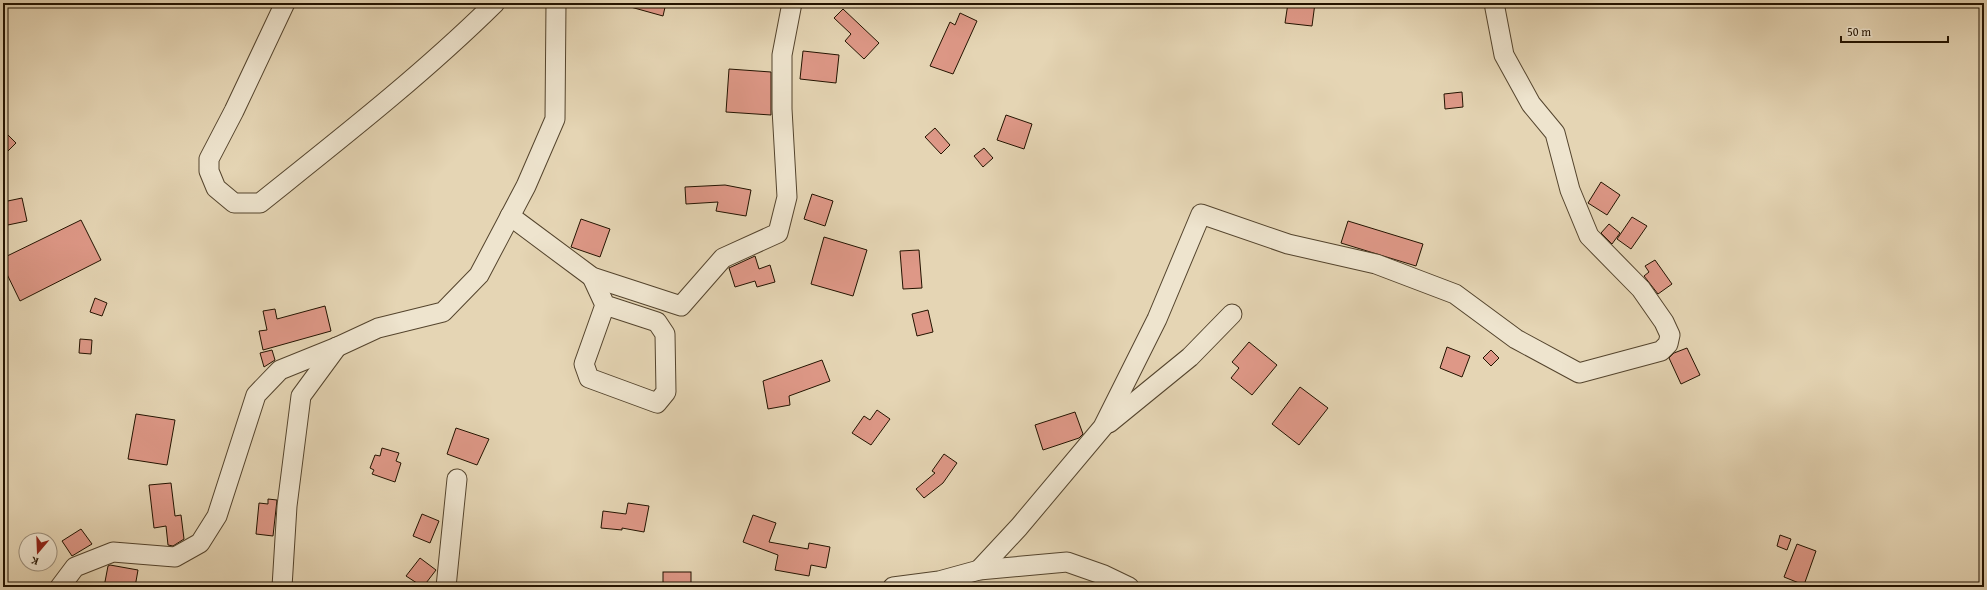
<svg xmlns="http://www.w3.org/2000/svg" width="1987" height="590" font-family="'Gentium Book Plus',serif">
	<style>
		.building { fill: #de9887; stroke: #231300 }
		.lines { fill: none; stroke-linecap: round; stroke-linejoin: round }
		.minor-casing { stroke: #54442d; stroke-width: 21 }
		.minor { stroke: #eee4ce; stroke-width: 19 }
	</style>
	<rect width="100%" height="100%" fill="#e5d5b4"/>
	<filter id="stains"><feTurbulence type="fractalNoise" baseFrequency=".005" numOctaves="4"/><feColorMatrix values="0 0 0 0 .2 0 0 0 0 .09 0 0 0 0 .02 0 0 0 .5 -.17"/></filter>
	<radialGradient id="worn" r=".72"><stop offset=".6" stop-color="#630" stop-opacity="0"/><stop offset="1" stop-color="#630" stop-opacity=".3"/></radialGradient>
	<g class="building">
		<path d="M627,3H666L663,16L627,6Z"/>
		<path d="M1288,3H1315L1312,26L1285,23Z"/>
		<path d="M843,9L879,43L864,59L845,41L851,34L834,18Z"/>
		<path d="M960,13L977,21L953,74L930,66L950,22L955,25Z"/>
		<path d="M803,51L839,55L836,83L800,79Z"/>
		<path d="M729,69L771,72V115L726,112Z"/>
		<path d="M1462,92L1463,107L1445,109L1444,94Z"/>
		<path d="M1006,115L1032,124L1024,149L997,140Z"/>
		<path d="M935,128L950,145L941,154L925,137Z"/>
		<path d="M3,130L16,143L3,156Z"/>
		<path d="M984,148L993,158L983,167L974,156Z"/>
		<path d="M1601,182L1620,195L1607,215L1588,203Z"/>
		<path d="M725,185L751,190L746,216L716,211L718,202L686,204L685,187Z"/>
		<path d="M812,194L833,201L825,226L804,219Z"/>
		<path d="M22,198L27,221L3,226V202Z"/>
		<path d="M1632,217L1647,226L1631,249L1617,239Z"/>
		<path d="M581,219L610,229L600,257L571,247Z"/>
		<path d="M81,220L101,260L20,301L3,266V258Z"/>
		<path d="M1348,221L1423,244L1416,266L1341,243Z"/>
		<path d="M1609,224L1620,233L1612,244L1601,233Z"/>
		<path d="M824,237L867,250L853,296L811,284Z"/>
		<path d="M919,250L922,288L903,289L900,251Z"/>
		<path d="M755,256L759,269L770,265L775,282L757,287L755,281L735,287L729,268Z"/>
		<path d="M1655,260L1672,284L1658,294L1644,276L1649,272L1645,266Z"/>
		<path d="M95,298L107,303L102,316L90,312Z"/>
		<path d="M325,306L331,331L263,350L259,331L267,330L263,311L275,309L277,319Z"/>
		<path d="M928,310L933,332L917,336L912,314Z"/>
		<path d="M80,339L92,340L91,354L79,353Z"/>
		<path d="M1249,342L1277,365L1252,395L1231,378L1239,368L1232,362Z"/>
		<path d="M1447,347L1470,356L1462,377L1440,368Z"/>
		<path d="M1687,348L1700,375L1681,384L1669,358L1674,353Z"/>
		<path d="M272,350L275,360L264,367L260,353Z"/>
		<path d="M1491,350L1499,358L1491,366L1483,358Z"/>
		<path d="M822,360L830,381L789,396L790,405L768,409L763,381Z"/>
		<path d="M1300,387L1328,408L1299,445L1272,424Z"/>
		<path d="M877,410L890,419L871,445L852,433L864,416L870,420Z"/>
		<path d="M1075,412L1083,434L1079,438L1043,450L1035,425Z"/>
		<path d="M136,414L175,420L167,465L128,459Z"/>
		<path d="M456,428L489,439L477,465L447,454Z"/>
		<path d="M382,448L399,453L396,461L401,463L395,482L372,474L374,470L370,468L375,455L380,456Z"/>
		<path d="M944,454L957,463L943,483L924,498L916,489L935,473L932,471Z"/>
		<path d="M171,483L175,516L181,515L184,539L173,546L168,545L166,526L154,528L149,485Z"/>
		<path d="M268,499L277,500L273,536L256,534L259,503L268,504Z"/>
		<path d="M628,503L649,506L644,532L622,528V530L601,528L603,511L626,514Z"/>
		<path d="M422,514L439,521L430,543L413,536Z"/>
		<path d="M753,515L776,523L769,542L808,549L809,543L830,547L826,568L811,565L809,576L775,570L778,555L743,542Z"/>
		<path d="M81,529L92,544L72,556L62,541Z"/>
		<path d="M1780,535L1791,539L1787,550L1777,546Z"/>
		<path d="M1797,544L1816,551L1804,585L1784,577Z"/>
		<path d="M420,558L436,570L423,587L406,576Z"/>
		<path d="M110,565L138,570L135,587H104L108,566Z"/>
		<rect x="663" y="572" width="28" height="15"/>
	</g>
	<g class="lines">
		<defs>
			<g id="minor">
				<path d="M285,3L234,111L209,159V171L216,188L234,203H260C340,139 422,75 495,3"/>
				<path d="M510,216L592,277L681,306L723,258L778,233L787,197L782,109V55L792,3"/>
				<path d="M592,277L605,305L584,364L589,378L657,403L666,392L665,334L657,322L605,305"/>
				<path d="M1109,423L1190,357L1232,314"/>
				<path d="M979,570L1019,527L1103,427L1157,319L1201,214L1288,244L1376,264L1455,294L1516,339L1579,373L1661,351L1668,344L1670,335L1664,322L1641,289L1589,236L1570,190L1555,133L1531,104L1504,55L1494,3"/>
				<path d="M60,587L75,567L113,552L175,557L200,543L217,516L256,395L280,370L337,347L378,328L443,312L479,275L526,186L555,119L556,3"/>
				<path d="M282,587L287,506L301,396L337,347"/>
				<path d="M446,587L457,479"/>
				<path d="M893,587L939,581L979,570L1067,562L1104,575L1129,587"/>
			</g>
		</defs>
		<use href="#minor" class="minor-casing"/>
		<use href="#minor" class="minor"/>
	</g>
	<rect width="1987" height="590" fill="none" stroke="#e5d5b4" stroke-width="16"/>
	<rect x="4" y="4" width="1979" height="582" fill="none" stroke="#231300" stroke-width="2"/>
	<rect x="8" y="8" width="1971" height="574" fill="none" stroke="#231300"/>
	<g transform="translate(38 552) rotate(199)"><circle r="19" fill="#eee4ce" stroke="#9d907c"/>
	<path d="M0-3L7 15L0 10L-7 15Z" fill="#8f2418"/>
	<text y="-6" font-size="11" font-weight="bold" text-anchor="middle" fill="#231300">K</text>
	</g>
	<path d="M1841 36v6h107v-6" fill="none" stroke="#231300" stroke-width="2"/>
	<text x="1847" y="36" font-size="12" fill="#231300" stroke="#eee4ce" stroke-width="3" paint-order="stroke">50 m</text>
	<rect width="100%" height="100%" filter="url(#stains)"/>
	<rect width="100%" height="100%" fill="url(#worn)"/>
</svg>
